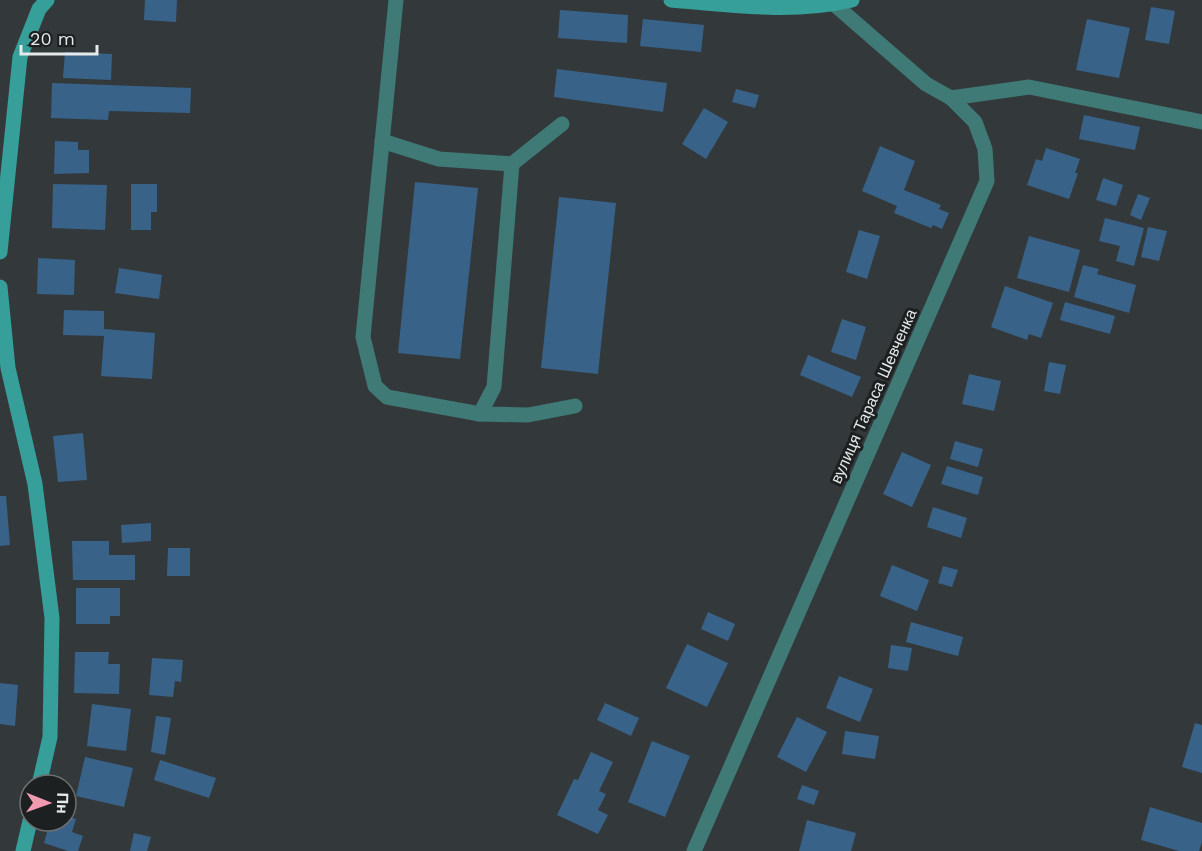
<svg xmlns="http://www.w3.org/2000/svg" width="1202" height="851" font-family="'Work Sans',sans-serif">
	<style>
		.building { fill: #396289 }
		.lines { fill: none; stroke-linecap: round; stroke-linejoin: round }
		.lane { stroke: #3f7a77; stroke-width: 15 }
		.street { stroke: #3f7a77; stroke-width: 15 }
		.secondary { stroke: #369f9a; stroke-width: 15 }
		.labels { text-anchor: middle; stroke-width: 6; stroke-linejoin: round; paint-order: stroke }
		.street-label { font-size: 16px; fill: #e5e9ea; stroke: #1d2021 }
	</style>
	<rect width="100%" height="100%" fill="#33393b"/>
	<g class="building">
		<path d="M145,0H177L176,22L144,20Z"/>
		<path d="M1151,7L1175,11L1169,44L1145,40Z"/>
		<path d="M560,10L628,15L627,43L558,38Z"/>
		<path d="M643,19L704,25L701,52L640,46Z"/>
		<path d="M1087,19L1130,28L1119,78L1076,70Z"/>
		<path d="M65,52L112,54L111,80L63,78Z"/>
		<path d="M557,69L667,83L663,112L554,97Z"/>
		<path d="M52,83L191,88L190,113L109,111L108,120L51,118Z"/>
		<path d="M736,89L759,95L755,108L732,102Z"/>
		<path d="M704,108L728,122L706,159L682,144Z"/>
		<path d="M1084,115L1140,127L1135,150L1079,139Z"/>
		<path d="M55,141L78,142V150H89V173L54,174Z"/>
		<path d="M880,146L915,161L904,190L941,205L939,209L949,213L942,229L933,225L931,228L894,213L897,206L862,191Z"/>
		<path d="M1046,148L1080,159L1075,173H1078L1069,199L1027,185L1036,159L1042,161Z"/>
		<path d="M1103,178L1123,185L1116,206L1096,200Z"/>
		<path d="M415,182L478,188L460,359L398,353Z"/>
		<path d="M53,184L107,185L105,230L52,228Z"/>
		<path d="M131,184H157V212H151V230H131Z"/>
		<path d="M1138,194L1150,198L1141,220L1130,215Z"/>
		<path d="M559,197L616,203L598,374L541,368Z"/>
		<path d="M1105,218L1144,228L1134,266L1116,261L1120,246L1099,241Z"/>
		<path d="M1148,227L1167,231L1159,261L1141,257Z"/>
		<path d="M859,230L880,236L867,279L846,272Z"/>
		<path d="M1029,236L1080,250L1069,292L1017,278Z"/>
		<path d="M38,258L75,260L74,295L37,294Z"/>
		<path d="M1083,265L1099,269L1097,274L1136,285L1129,313L1074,297Z"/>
		<path d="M119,268L162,275L159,299L115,293Z"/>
		<path d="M1005,286L1053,303L1041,338L1029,334L1027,340L991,327Z"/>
		<path d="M1065,302L1115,316L1110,334L1060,320Z"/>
		<path d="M64,310L104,311V329L155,333L152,379L101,376L104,336L63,335Z"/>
		<path d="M842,319L866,327L856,360L831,352Z"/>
		<path d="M808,355L861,377L852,397L800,375Z"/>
		<path d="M1049,362L1066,365L1060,394L1044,391Z"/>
		<path d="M969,374L1001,381L994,411L962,404Z"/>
		<path d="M83,433L87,480L58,482L53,436Z"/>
		<path d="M955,441L983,449L978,467L950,459Z"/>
		<path d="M902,452L931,465L912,507L883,494Z"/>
		<path d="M947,466L983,477L978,495L941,484Z"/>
		<path d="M0,496H6L10,545L0,546Z"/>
		<path d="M933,507L967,518L961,538L927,527Z"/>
		<path d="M151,523V541L122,543L121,525Z"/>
		<path d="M72,541H109V555H135V580H73Z"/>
		<path d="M168,548H190V576H167Z"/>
		<path d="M892,565L929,580L917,611L880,596Z"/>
		<path d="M943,566L958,570L952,587L938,583Z"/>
		<path d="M76,588H120V616H110V624H76Z"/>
		<path d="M708,612L735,624L728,641L701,629Z"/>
		<path d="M911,622L963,637L958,656L906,642Z"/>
		<path d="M687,644L728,663L707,707L666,688Z"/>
		<path d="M891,645L912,648L908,671L888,668Z"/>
		<path d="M75,652H109L108,664H120L119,694L74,693Z"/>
		<path d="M152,658L183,660L181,682L175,681L173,697L149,695Z"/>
		<path d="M839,676L873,689L860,722L826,708Z"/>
		<path d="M0,683L18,685L15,726L0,724Z"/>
		<path d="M605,703L639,718L631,736L597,720Z"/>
		<path d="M92,704L131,709L126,751L87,746Z"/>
		<path d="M156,716L171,718L165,755L151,752Z"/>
		<path d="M797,717L827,732L806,772L777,757Z"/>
		<path d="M1195,723L1202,725V773L1182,767Z"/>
		<path d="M845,731L879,736L875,759L842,754Z"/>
		<path d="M652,741L690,756L665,817L628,802Z"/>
		<path d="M591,752L613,762L599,791L606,794L598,810L608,815L598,834L557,815L574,779L578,780Z"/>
		<path d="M85,757L133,768L124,807L76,796Z"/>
		<path d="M160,760L216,778L209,798L154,780Z"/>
		<path d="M802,785L819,791L814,805L797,799Z"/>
		<path d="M1150,807L1202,823V842L1199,851H1179L1141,840Z"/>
		<path d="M66,816L76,819L72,832L83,836L78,851H68L44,843L50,821H66Z"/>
		<path d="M807,820L856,833L851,851H799Z"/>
		<path d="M134,833L151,837L147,851H130Z"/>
	</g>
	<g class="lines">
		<g class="lane">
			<path d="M396,0L363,337L375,386L387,397L480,414L528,415L575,406"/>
			<path d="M382,141L439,159L512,164L562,124"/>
			<path d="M480,414L494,387L512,164"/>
		</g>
		<g class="street">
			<path d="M951,98L1029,87L1202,122"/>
			<path d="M694,851L987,181L985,149L975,122L951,98L926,84L834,4"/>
		</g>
		<g class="secondary">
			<path d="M671,0C731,5 792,14 852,0"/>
			<path d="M0,252L20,57L39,9L47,0"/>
			<path d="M0,287L8,368L35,484L52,618L50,737L39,785"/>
			<path d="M23,851L30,821"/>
		</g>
	</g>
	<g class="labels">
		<g class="street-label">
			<text transform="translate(873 396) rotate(-66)" y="6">вулиця Тараса Шевченка</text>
		</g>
	</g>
	<g transform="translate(48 803) rotate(91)"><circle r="28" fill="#1d2021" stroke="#6d7071" stroke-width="1.5"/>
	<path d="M0-4.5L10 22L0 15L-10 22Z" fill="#f29aaf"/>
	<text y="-9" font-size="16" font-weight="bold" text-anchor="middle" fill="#e5e9ea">Пн</text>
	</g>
	<path d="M21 45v9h76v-9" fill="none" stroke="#e5e9ea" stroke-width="3"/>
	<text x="30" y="45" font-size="18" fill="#e5e9ea" stroke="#1d2021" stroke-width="4.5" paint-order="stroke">20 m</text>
</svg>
